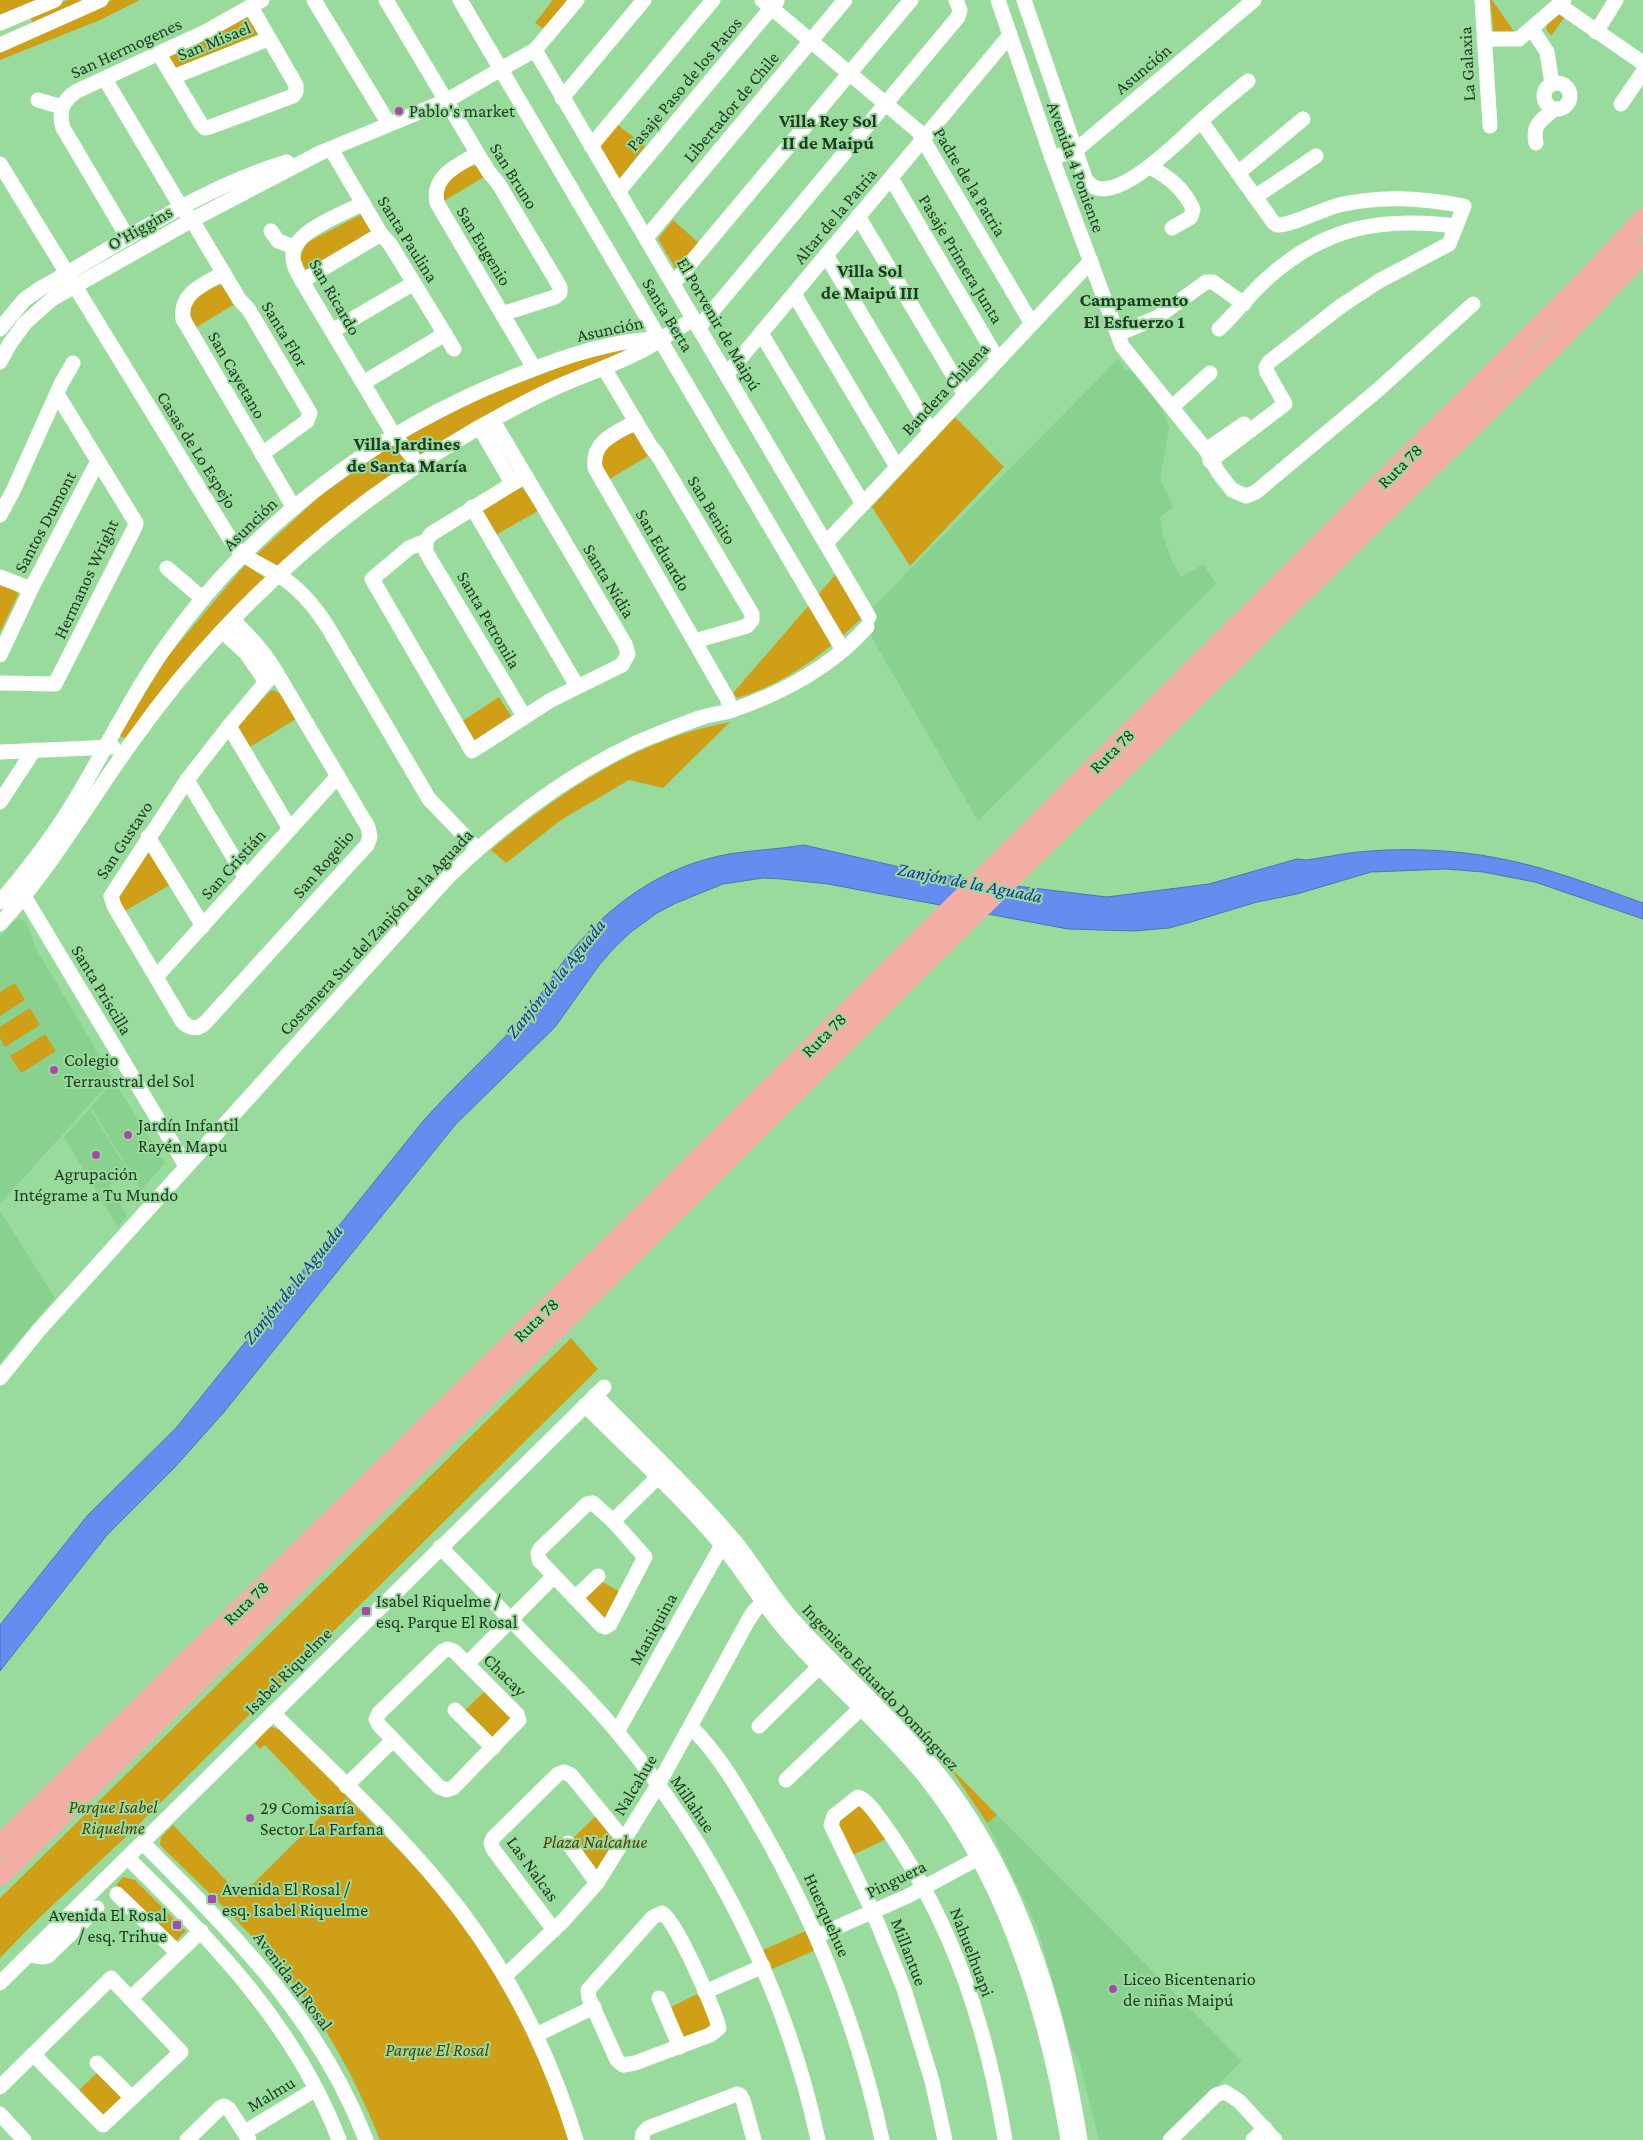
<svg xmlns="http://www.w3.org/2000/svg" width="1643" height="2140" font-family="'Crimson Pro',serif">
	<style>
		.built { fill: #89d18f }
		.green { fill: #cf9f18 }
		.water { fill: #658cef; stroke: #5073b1 }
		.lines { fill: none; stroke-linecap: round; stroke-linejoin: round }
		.minor { stroke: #fff; stroke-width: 15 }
		.highway { stroke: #f3aea6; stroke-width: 22 }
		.poi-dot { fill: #aa47ad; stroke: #99db9d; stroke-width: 2 }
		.labels { text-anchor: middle; stroke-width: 4; stroke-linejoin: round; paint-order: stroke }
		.street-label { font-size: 18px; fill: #1e3921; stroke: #99db9d }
		.poi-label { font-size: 18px; fill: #1e3921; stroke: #99db9d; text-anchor: start }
		.park-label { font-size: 18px; font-style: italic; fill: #544008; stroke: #99db9d }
		.neighbourhood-label { font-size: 19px; font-weight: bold; fill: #1e3921; stroke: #99db9d }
		.water-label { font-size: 19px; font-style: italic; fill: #1631a3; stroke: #99db9d }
	</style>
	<rect width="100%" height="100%" fill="#99db9d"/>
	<g class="built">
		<path d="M1118,359L1125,369L1137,373L1162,409L1169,428L1160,479L1173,507L1160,517L1163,535L1172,561L1181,577L1203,564L1216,584L978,821L861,619Z"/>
		<path d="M19,918L27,923L36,949L113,1078L0,1204V937L13,922Z"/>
		<path d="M114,1081L165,1163L141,1190L91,1107Z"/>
		<path d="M90,1109L129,1173L109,1185L127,1216L118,1227L64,1137Z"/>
		<path d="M0,1211L55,1298L0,1363Z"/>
		<path d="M997,1815L1242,2061L1162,2140H1099L1078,2057L1073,2052L1037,1927L987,1823Z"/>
	</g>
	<g class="green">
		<path d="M0,0H37L0,15Z"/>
		<path d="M68,0H84L33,24L30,16Z"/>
		<path d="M112,0H140L100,20L0,60V49L34,36Z"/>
		<path d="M553,0H568L544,29L535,23Z"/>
		<path d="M1490,0H1492L1515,33L1494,35Z"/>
		<path d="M1561,13L1566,15L1551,36L1546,29L1547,24Z"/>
		<path d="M247,17L261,38L177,69L169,57Z"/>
		<path d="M618,125L645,146L619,180L598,146Z"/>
		<path d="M471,166H476L484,177L444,201C443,179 454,175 471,166Z"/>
		<path d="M362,214L373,233L307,272L300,258L306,243Z"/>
		<path d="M673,220L699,243L677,271L658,239Z"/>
		<path d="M218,285L222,286L235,304L195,328C184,304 195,295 218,285Z"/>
		<path d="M632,347L424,458L405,437L485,396L571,363Z"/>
		<path d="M955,417L1004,467L910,566L872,507Z"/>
		<path d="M630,433L635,434L648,456L608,480C591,450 604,447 630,433Z"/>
		<path d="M393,444L411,466L278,568L255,556L321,495Z"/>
		<path d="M522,487L538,511L492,537L481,509Z"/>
		<path d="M245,565L267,579L127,739L119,736L167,657Z"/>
		<path d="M836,574L861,619C825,653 785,684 737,698L733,693Z"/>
		<path d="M0,584L17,592L18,595L0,632Z"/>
		<path d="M273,690L281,694L296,719L248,748L237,728L269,692Z"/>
		<path d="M499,697L511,716L473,741L461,722Z"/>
		<path d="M730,722L663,788L629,780L561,820L506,863L491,850C561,791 638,739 730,722Z"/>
		<path d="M149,850L170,885L125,911L118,898Z"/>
		<path d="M15,983L25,1000L0,1016V992Z"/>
		<path d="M30,1008L40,1025L5,1047L0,1038V1027Z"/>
		<path d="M45,1034L56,1051L21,1073L10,1056Z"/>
		<path d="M571,1338L598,1369L129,1834L39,1918L0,1958V1898Z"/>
		<path d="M599,1580L622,1593L607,1620L581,1598Z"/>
		<path d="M484,1692L512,1720L494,1740L464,1711Z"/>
		<path d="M269,1726L283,1731C315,1763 346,1796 378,1829C401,1852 425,1876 445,1902C500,1972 544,2054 569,2140H380C357,2082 326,2024 287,1976C248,1929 203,1887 160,1845L161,1837L173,1825L241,1896L327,1810L265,1745L260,1749L255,1743Z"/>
		<path d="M949,1766L997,1815L987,1823Z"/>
		<path d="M859,1803L888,1838L853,1855L838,1828L839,1821Z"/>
		<path d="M598,1814L617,1840L598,1872L571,1840Z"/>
		<path d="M123,1877L135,1880L186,1931L174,1943L116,1885Z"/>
		<path d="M808,1930L816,1950L772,1969L763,1950Z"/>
		<path d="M701,1992L714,2026L684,2037L669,2008Z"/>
		<path d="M99,2071L124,2097L104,2117L78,2091Z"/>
	</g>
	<path class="water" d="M804,845L895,866L991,883L1107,897L1209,884L1297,859L1307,860C1328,857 1349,852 1371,851C1410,848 1458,850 1497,858C1547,867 1595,886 1643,903V919L1535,882L1483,872L1446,869L1371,872L1297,894L1257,902L1191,922L1169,928L1134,931L1068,929L828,884L782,879L763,878L723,884L676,903L657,913L631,932L615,947L600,964L555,1027L455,1125L224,1412L175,1467L107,1535L0,1671V1625L88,1515L177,1427L424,1120C454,1086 488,1056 519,1022C537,1002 550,979 566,958C608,905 662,866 729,854C754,850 780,849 804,845Z"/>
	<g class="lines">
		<g class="minor">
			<path d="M314,0L389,124"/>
			<path d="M386,0L488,171L498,183L560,287V293L555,297L502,314"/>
			<path d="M460,0L843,650"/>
			<path d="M762,0L918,131L1032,324"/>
			<path d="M998,0L1052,158L1122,346L1206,450L1218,472L1232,490L1246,496L1256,492L1379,389L1473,304"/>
			<path d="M1024,0L1085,178C1107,218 1183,136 1201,121C1216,107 1232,94 1248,81"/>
			<path d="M1482,0L1490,126"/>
			<path d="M1559,5L1643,63"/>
			<path d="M0,23L55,0"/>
			<path d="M1532,29L1547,52L1552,84"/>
			<path d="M1596,32L1616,0"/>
			<path d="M1484,39H1519L1564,0"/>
			<path d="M0,45L101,0"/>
			<path d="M535,50L869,617"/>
			<path d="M159,54L201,124L205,128L210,127L293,96L296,92V85L251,7"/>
			<path d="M173,77L268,39"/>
			<path d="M105,79L181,207L192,220L239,299L249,310L310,413L307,421L262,454"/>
			<circle cx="1557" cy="96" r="13"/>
			<path d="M562,98L644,0"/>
			<path d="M38,100L62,107"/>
			<path d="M1621,104L1643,72"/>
			<path d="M1201,121L1273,222L1277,225C1290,226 1323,209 1339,205C1381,195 1422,198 1464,206L1449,244L1379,281L1341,306L1269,362L1266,367L1267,372L1285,404L1210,461"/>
			<path d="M1536,143C1532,124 1541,121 1554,109"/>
			<path d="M591,146L713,0"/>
			<path d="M331,149L381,234L390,244L454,349"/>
			<path d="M477,154C458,165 431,176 437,203L534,368"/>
			<path d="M1052,158L1076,150L1254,0"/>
			<path d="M0,164L235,547C246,559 264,566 278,575C300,588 316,608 329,629L429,799L477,849"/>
			<path d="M1150,167C1169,177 1184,189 1193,209L1191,217L1172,228"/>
			<path d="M1238,173L1303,119"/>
			<path d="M891,178L998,360"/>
			<path d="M618,192L777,1"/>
			<path d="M1255,197L1316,156"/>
			<path d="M363,203C344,214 293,231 293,255C292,265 298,273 302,281L394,435L419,465"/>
			<path d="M858,216L965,395"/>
			<path d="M271,231L278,241L294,247"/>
			<path d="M128,238L63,128C58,112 63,99 77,91L207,31L262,0"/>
			<path d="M646,238L845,0"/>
			<path d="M826,255L931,432"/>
			<path d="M224,273C204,284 179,293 183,319L294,508"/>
			<path d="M302,281L381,234"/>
			<path d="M673,284L911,0"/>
			<path d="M794,294L897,467"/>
			<path d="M699,327L958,17L960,10L956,0"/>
			<path d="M0,329L24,300L41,288C121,244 199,188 287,162"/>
			<path d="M1219,329C1237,312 1251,292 1270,276C1327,226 1382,217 1456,226"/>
			<path d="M332,331L414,283"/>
			<path d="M761,333L863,504"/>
			<path d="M1118,334L1156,318L1206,282H1213L1244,304"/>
			<path d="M0,362L9,345L25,323L52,299L192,220L320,153L446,101L501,69L535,50L577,0"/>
			<path d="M604,368L651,447L657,454L752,614V620L747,626L695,641"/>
			<path d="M727,374L1010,35"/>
			<path d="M363,383L445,334"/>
			<path d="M1172,407L1210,373"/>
			<path d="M493,421L625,644L628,654L622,665L551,700L472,751L372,579L409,548L426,541L431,534L525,476"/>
			<path d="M636,422C616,433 591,441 595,468L727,698L731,710"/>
			<path d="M480,428L512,483"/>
			<path d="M1206,450L1244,424"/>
			<path d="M472,507L577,686"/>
			<path d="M0,515L13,491L61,384L73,363"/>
			<path d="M426,541V552L524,716"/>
			<path d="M826,543L1091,261"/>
			<path d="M167,568L203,599"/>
			<path d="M0,577L31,589"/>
			<path d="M233,620C248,635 262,649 273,667L368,827L370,837L367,845L205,1023C197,1030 189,1029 182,1021L114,906L111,896L187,780L229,726L266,682L277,673"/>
			<path d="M222,631L246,653L266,682"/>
			<path d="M0,655L31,589L98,461"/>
			<path d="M0,683L55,684L135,527L136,523L57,394"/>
			<path d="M229,726L290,829"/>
			<path d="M0,752L113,747"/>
			<path d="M187,780L246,878"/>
			<path d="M0,802L34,750"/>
			<path d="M148,837L203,926"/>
			<path d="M18,890L24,896L186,1166"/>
			<path d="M0,902C27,870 53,837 75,800C105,751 129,699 162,652C251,524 379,428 523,373C566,356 613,340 659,339"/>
			<path d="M0,924C52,867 89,801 134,739C161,701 191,664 223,630C313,533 425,451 544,393C574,378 605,369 635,354C653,346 669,333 687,323"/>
			<path d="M156,977L338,776"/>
			<path d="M0,1378L39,1330L448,877C504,823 565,776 636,743C658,734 681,724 703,717C713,714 723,713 733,710C782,693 832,666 867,627"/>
			<path d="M595,1395C640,1442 689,1487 731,1537C754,1563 770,1595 794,1621C842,1674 897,1721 941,1777C1021,1879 1060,2013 1080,2140"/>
			<path d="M585,1405C628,1449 675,1490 715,1537C741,1567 760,1601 786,1631C830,1682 883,1725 926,1778C1007,1881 1047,2012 1068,2140"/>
			<path d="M593,1503L613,1521L645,1557L610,1624L605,1627L601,1625L539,1560L538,1553L540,1549L587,1504Z"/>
			<path d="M613,1521L663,1472"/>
			<path d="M440,1547C475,1582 509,1618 543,1653C569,1679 595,1705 618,1733C716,1851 786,1990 818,2140"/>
			<path d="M575,1598L598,1576"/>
			<path d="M448,1649L454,1651L517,1714L519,1720L453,1788L447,1790L439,1787L379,1725L376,1719L379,1713L443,1651Z"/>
			<path d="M467,1664L554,1576"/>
			<path d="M455,1710L493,1748"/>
			<path d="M273,1713C329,1768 392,1826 442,1887C503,1961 548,2048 576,2140"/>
			<path d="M759,1726L820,1666"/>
			<path d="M691,1727C721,1756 743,1797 764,1833C819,1930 859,2031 882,2140"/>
			<path d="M617,1732L722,1545"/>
			<path d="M786,1780L861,1708"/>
			<path d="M346,1786L393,1740"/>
			<path d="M143,1843C234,1935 318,2016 366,2140"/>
			<path d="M568,1843L597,1883"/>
			<path d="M128,1858C212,1940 297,2028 339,2140"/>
			<path d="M117,1894L177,1952"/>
			<path d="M662,1913C674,1916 716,2012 719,2028L710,2035L635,2063L623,2065L617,2060L589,1998L588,1990L653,1917Z"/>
			<path d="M554,1930L493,1849L491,1843L493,1838L558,1774L564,1772L571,1775L624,1840"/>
			<path d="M817,1936L908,1896L986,1854"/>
			<path d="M29,1955L43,1957L48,1956L97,1908"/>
			<path d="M505,1976L563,1921L597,1883L658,1785L749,1619L755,1610L771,1596"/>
			<path d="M0,1983L604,1387"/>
			<path d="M705,1992L763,1966"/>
			<path d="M131,1998L201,1931"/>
			<path d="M659,1998L680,2047"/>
			<path d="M536,2035L594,2007"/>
			<path d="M97,2063L132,2098"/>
			<path d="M0,2087L111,1978L181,2052L103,2125L33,2054"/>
			<path d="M0,2114L24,2140"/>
			<path d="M245,2132L316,2089"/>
			<path d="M187,2140L220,2108L224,2106L229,2109L249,2140"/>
			<path d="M642,2140L643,2133L648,2128L737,2094L740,2095L743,2100L754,2140"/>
			<path d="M945,2140L932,2081L904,1989L873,1912L831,1825L834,1816L858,1797C869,1800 883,1824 890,1833C954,1927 987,2028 1005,2140"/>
			<path d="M1170,2140L1216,2095L1225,2092L1239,2101L1275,2140"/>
			<path d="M1253,2140L1265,2128"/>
		</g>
		<g class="highway">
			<path d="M0,1846L647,1211L1327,538L1585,282L1643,220"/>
			<path d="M0,1875L614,1271L957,930L1552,347L1643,252"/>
		</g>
	</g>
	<g class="poi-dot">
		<circle cx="399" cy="111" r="5"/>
		<circle cx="54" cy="1070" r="5"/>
		<circle cx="128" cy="1135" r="5"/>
		<circle cx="96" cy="1155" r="5"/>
		<rect x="361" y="1606" width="10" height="10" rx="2.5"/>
		<circle cx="250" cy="1818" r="5"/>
		<rect x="207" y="1894" width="10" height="10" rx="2.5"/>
		<rect x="172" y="1920" width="10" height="10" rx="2.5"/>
		<circle cx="1113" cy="1989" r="5"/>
	</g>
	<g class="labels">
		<g class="street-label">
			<text transform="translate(214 41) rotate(-22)" y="6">San Misael</text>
			<text transform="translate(126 48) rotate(-25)" y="6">San Hermogenes</text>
			<text transform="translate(1467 64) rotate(-93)" y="6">La Galaxia</text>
			<text transform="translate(1143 69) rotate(-40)" y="6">Asunción</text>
			<text transform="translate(684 84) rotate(-50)" y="6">Pasaje Paso de los Patos</text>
			<text transform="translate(731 107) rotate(-50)" y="6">Libertador de Chile</text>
			<text transform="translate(1076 167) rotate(70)" y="6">Avenida 4 Poniente</text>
			<text transform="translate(514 176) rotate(58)" y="6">San Bruno</text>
			<text transform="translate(970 182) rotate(59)" y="6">Padre de la Patria</text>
			<text transform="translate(835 216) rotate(-50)" y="6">Altar de la Patria</text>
			<text transform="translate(140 228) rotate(-30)" y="6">O'Higgins</text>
			<text transform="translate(408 239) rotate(58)" y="6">Santa Paulina</text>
			<text transform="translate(484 246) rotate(59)" y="6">San Eugenio</text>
			<text transform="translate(961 259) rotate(59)" y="6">Pasaje Primera Junta</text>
			<text transform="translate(335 297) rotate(60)" y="6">San Ricardo</text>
			<text transform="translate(668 315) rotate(59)" y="6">Santa Berta</text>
			<text transform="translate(719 324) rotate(60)" y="6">El Porvenir de Maipú</text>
			<text transform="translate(610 329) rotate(-12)" y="6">Asunción</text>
			<text transform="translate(285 334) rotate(59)" y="6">Santa Flor</text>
			<text transform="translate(237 375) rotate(60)" y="6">San Cayetano</text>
			<text transform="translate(945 389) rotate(-47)" y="6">Bandera Chilena</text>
			<text transform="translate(197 450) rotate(58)" y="6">Casas de Lo Espejo</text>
			<text transform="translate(1400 466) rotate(-45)" y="6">Ruta 78</text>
			<text transform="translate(712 510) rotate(59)" y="6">San Benito</text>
			<text transform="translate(45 522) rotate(-62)" y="6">Santos Dumont</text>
			<text transform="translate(250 524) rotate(-44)" y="6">Asunción</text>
			<text transform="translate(663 550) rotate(60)" y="6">San Eduardo</text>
			<text transform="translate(86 579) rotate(-65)" y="6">Hermanos Wright</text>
			<text transform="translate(609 581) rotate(59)" y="6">Santa Nidia</text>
			<text transform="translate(489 620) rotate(60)" y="6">Santa Petronila</text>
			<text transform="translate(1112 751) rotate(-45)" y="6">Ruta 78</text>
			<text transform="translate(124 840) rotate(-57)" y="6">San Gustavo</text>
			<text transform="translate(233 864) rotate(-48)" y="6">San Cristián</text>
			<text transform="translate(323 864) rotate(-49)" y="6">San Rogelio</text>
			<text transform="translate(376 932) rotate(-47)" y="6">Costanera Sur del Zanjón de la Aguada</text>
			<text transform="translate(102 990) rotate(59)" y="6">Santa Priscilla</text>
			<text transform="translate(824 1035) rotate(-45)" y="6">Ruta 78</text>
			<text transform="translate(536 1320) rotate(-44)" y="6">Ruta 78</text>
			<text transform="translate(246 1603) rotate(-44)" y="6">Ruta 78</text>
			<text transform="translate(653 1629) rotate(-61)" y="6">Maniquina</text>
			<text transform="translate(288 1671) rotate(-45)" y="6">Isabel Riquelme</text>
			<text transform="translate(505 1675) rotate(45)" y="6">Chacay</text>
			<text transform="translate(881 1687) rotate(47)" y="6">Ingeniero Eduardo Domínguez</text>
			<text transform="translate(635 1785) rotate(-59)" y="6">Nalcahue</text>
			<text transform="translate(693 1804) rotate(56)" y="6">Millahue</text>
			<text transform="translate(533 1869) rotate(54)" y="6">Las Nalcas</text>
			<text transform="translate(896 1879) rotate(-26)" y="6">Pinguera</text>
			<text transform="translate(827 1915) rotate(66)" y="6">Huerquehue</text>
			<text transform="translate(909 1952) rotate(69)" y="6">Millantue</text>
			<text transform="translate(972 1952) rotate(69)" y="6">Nahuelhuapi</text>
			<text transform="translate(293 1981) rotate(53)" y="6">Avenida El Rosal</text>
			<text transform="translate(271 2094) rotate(-31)" y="6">Malmu</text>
		</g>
		<g class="poi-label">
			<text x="409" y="117">Pablo's market</text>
			<text x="64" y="1066">Colegio<tspan x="64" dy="21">Terraustral del Sol</tspan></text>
			<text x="138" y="1131">Jardín Infantil<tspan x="138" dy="21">Rayén Mapu</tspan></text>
			<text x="96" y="1180" text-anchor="middle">Agrupación<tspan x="96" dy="21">Intégrame a Tu Mundo</tspan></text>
			<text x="376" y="1607">Isabel Riquelme /<tspan x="376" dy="21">esq. Parque El Rosal</tspan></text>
			<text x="260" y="1814">29 Comisaría<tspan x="260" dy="21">Sector La Farfana</tspan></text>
			<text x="222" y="1895">Avenida El Rosal /<tspan x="222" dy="21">esq. Isabel Riquelme</tspan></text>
			<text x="167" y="1921" text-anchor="end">Avenida El Rosal<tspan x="167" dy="21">/ esq. Trihue</tspan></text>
			<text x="1123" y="1985">Liceo Bicentenario<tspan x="1123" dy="21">de niñas Maipú</tspan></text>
		</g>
		<g class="park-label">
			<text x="113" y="1813">Parque Isabel<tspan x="113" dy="21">Riquelme</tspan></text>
			<text x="595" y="1848">Plaza Nalcahue</text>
			<text x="437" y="2056">Parque El Rosal</text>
		</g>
		<g class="neighbourhood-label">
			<text x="828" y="127">Villa Rey Sol<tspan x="828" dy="22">II de Maipú</tspan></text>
			<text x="870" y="277">Villa Sol<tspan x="870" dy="22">de Maipú III</tspan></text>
			<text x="1134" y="306">Campamento<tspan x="1134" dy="22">El Esfuerzo 1</tspan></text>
			<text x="407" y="450">Villa Jardines<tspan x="407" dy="22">de Santa María</tspan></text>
		</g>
		<g class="water-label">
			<text transform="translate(970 882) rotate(11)" y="7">Zanjón de la Aguada</text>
			<text transform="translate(555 978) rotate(-51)" y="7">Zanjón de la Aguada</text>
			<text transform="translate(292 1284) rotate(-51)" y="7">Zanjón de la Aguada</text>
		</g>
	</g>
</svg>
